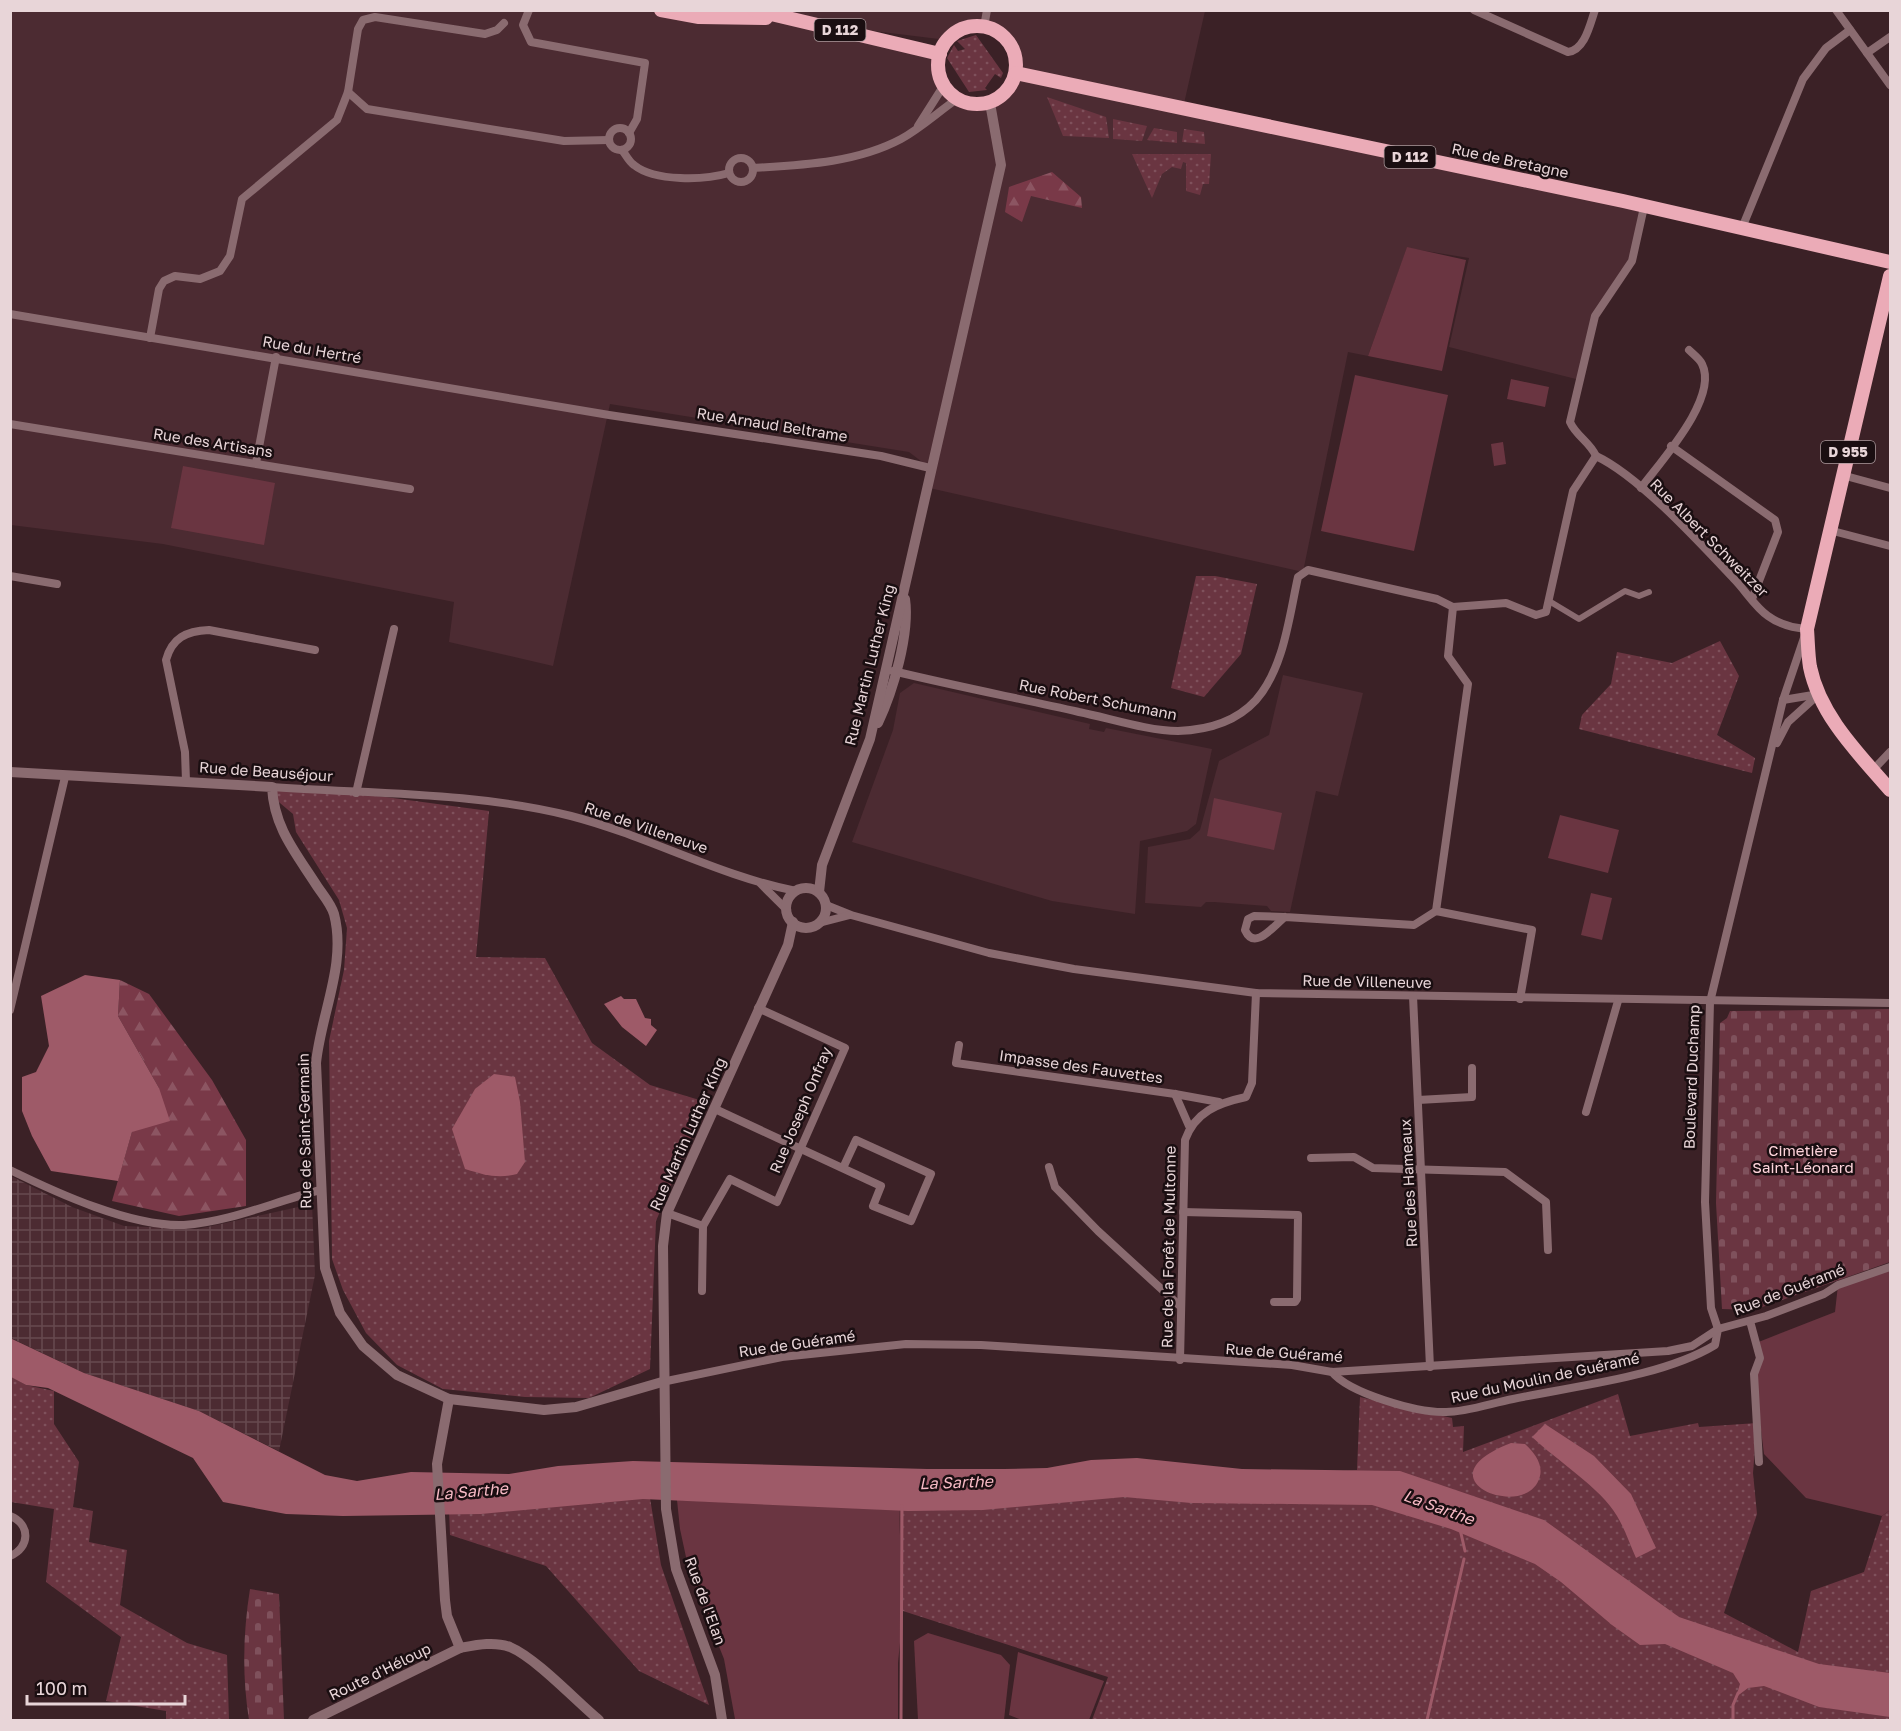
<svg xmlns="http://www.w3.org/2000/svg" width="1901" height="1731" font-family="'Golos Text',sans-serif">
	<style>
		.built { fill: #4c2b32 }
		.industrial { fill: url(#industrial-grid) }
		.grass { fill: url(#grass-dots) }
		.forest { fill: url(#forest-firs) }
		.cemetery { fill: url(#cemetery-stones) }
		.green { fill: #6a3541 }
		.water { fill: #9e5a68 }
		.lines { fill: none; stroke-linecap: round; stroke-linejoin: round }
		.stream { stroke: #9e5a68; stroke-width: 3 }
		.pedestrian { stroke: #8a6b70; stroke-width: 6 }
		.minor { stroke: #8a6b70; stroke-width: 8 }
		.tertiary { stroke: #8a6b70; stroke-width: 10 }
		.primary { stroke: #ebabb7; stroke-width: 14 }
		.labels { text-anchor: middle; stroke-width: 5; stroke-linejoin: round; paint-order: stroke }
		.shield { fill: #1a0e11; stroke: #aa999c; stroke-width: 1.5 }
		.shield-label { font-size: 14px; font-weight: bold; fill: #e8d5d8 }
		.street-label { font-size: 15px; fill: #e8d5d8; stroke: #1a0e11 }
		.park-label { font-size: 15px; fill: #ffd5dc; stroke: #1a0e11 }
		.water-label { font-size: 16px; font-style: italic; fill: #f7bac5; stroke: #1a0e11 }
	</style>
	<defs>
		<pattern id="industrial-grid" width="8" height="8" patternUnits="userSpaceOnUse" patternTransform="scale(1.5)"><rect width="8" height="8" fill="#4c2b32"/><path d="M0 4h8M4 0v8" fill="none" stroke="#66494f"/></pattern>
		<pattern id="grass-dots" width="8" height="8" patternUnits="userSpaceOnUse" patternTransform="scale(1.5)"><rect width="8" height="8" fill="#6a3541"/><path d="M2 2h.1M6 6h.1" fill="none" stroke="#7f515c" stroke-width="1.8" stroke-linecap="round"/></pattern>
		<pattern id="forest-firs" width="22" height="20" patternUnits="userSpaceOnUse" patternTransform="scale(1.5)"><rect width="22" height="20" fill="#793948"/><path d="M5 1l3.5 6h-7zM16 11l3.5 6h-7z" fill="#8c5562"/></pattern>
		<pattern id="cemetery-stones" width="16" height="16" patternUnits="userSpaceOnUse" patternTransform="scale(1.5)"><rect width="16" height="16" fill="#6a3541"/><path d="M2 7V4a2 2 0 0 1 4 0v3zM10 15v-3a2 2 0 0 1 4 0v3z" fill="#7f515c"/></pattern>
	</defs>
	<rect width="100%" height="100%" fill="#3b2126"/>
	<g class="built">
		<path d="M11,11H746L940,54L938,67L944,85L957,99L970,104H984L1005,93L1016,73L1011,45L990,29L970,25L947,40L817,24L757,11H1205L1183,108L1644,207L1632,261L1595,316L1580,380L1449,347L1469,258L1407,248L1368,356L1348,352L1303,572L925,487L930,468L909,452L610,404L553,666L449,642L454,602L163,544L11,525Z"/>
		<path d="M1283,675L1363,693L1338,796L1316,791L1290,912L1271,911L1267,906L1214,902H1206L1201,907L1145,903L1148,847L1190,839L1200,830L1219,761L1269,735Z"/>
		<path d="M914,683L1090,724L1089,729L1104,732L1106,728L1212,749L1196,824L1187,831L1140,841L1135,914L1052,901L852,842L893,730L900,693Z"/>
	</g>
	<path class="industrial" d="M11,1176L72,1207L124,1226L198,1229L312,1204L315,1275L279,1451L199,1411L84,1373L11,1338Z"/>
	<g class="grass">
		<path d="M976,35L1003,73L1001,78L995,74L985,88L987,90L969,92L947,58L954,45L958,51L965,49L957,41Z"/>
		<path d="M1047,97L1106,117L1109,138L1063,136Z"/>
		<path d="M1113,119L1147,126L1142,141L1113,139Z"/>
		<path d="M1154,128L1177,132V143L1147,140Z"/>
		<path d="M1184,129L1204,132L1205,144L1182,142Z"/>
		<path d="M1132,154H1211L1209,184H1203L1200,195L1186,191V163L1183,162L1181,169L1172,167L1162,174L1152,198Z"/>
		<path d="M1196,576H1215L1257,584L1241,654L1204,697L1171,688Z"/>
		<path d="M1720,641L1739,676L1717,735L1755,758L1752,773L1579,729L1582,715L1611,684L1617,652L1672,663Z"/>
		<path d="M272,787L356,793L489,811L476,957L545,958L592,1043L650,1085L706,1102L656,1221L650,1369L589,1398L525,1397L443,1389L397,1365L366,1333L343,1290L332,1259L329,1041L344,970L347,928L339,900L296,832L293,814L274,798Z"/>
		<path d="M10,1376L26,1385L54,1391V1424L79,1462L73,1507L93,1511L89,1542L127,1550L120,1605L187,1643L227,1655L229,1720H166V1711L106,1701L121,1637L46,1582L54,1509L11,1502Z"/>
		<path d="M1618,1394L1630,1436L1698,1423L1699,1427L1757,1423L1753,1473L1757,1514L1724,1613L1798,1652L1811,1591L1864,1572L1882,1516L1890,1510V1720H1092L1108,1677L903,1611L899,1505L1357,1470L1360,1397L1452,1418L1453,1427L1464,1426L1463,1452Z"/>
		<path d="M649,1492L661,1565L709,1705L639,1671L546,1566L450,1535L449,1510Z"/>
	</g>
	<g class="forest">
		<path d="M1052,172L1081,197L1082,208L1031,196L1022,222L1005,212L1009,187Z"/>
		<path d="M120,980L149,994L212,1080L246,1140V1206L179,1216L112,1201L132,1132L159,1088L118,1016Z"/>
	</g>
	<g class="cemetery">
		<path d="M1890,1009V1262L1754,1310L1722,1309L1716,1203L1720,1023L1727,1018L1730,1011Z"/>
		<path d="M250,1589L279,1594L284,1720H249C242,1676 243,1633 250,1589Z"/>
	</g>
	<g class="green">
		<path d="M1407,247L1466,260L1442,371L1368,356Z"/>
		<path d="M1355,375L1448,395L1414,551L1321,531Z"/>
		<path d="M1511,379L1549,387L1545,407L1507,399Z"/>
		<path d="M1503,442L1506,464L1494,466L1491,444Z"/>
		<path d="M183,466L275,483L264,545L171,528Z"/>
		<path d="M1214,798L1282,813L1274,850L1207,836Z"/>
		<path d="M1560,815L1619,830L1608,873L1548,858Z"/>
		<path d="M1591,893L1612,898L1602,940L1581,935Z"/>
		<path d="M1890,1267V1510L1882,1516L1806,1498L1764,1454L1754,1374L1760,1358L1756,1343L1835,1312L1838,1285Z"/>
		<path d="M677,1500L899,1510L903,1611L898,1663V1720L735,1719L724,1659L689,1571L680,1529Z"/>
		<path d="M928,1633L1001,1655L1010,1665L1004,1720H918L914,1641Z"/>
		<path d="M1018,1652L1104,1681L1089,1720H1022L1009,1715Z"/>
	</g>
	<g class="water">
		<path d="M85,975L120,980L118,1016L159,1088L170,1121L132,1132L118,1181L51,1171L32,1136L22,1111V1077L36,1072L49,1046L41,996Z"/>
		<path d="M621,996L624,999H636L645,1018L651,1019V1025L657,1030L646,1046L622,1027L604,1004Z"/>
		<path d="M494,1074L515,1077L520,1102L525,1162L517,1174C498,1179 484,1175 465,1169L452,1129L475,1089Z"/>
		<path d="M10,1338L84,1373L199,1411L325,1475L357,1481L411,1472L509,1474L558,1466L633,1461L927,1469H1004L1047,1468L1091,1460L1137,1458L1242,1469L1400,1471L1544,1520L1679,1617L1819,1664L1890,1673V1717L1819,1707L1764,1686L1748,1688L1736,1697L1740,1684L1733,1673L1665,1644L1640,1645L1612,1625L1561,1582L1535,1564L1451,1529L1372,1505L1191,1503L1124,1497L983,1510L908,1511L643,1499L481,1514L343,1516L286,1514L223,1502L193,1458L48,1388L26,1385L11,1377Z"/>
		<path d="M1545,1424L1594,1456L1631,1494L1656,1548L1636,1558C1630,1545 1625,1529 1617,1516C1601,1488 1556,1460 1532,1437Z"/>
		<path d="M1511,1443L1525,1444C1534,1452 1543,1464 1540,1476C1529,1523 1415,1480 1511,1443Z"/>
	</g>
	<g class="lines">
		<g class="stream">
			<path d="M1460,1529L1465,1551"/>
			<path d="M901,1720L902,1506"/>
			<path d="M1427,1720L1464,1559"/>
			<path d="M1733,1720V1705L1738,1693"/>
		</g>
		<path class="pedestrian" d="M1549,601L1579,619L1625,591L1639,596L1649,592"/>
		<g class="minor">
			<path d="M529,10L523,25L531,42L645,63L637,119L629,133"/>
			<path d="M1474,10L1568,52C1585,50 1590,24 1595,10"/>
			<path d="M1836,10L1890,85"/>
			<path d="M984,27L987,10"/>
			<path d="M1867,53L1890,37"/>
			<path d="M348,92L367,109L564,141L609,140"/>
			<path d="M918,126L944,85"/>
			<circle cx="620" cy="139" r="11"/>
			<path d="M622,150C626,155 629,162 634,165C655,182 705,180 729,173"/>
			<circle cx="741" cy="170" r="12"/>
			<path d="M753,168C802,165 856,163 901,139C921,128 938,112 957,99"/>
			<path d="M1742,228L1803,79L1826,48L1850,30"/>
			<path d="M10,314L609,415L881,456L930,468"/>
			<path d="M150,338L159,289L164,281L175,276L200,279L220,271L230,256L242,199L337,120L348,92L358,29L363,20L375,17L485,34L497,30L504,23"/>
			<path d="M10,424L410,489"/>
			<path d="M1671,446L1775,520L1778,532L1752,599"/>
			<path d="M1596,456C1590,442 1576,436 1570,422L1595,316L1632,261L1644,207"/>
			<path d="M256,463L276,357"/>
			<path d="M1842,475L1890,488"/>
			<path d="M1641,488C1661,461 1719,398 1702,364C1700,359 1693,354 1689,350"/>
			<path d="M1829,530L1890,546"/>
			<path d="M10,576L57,584"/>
			<path d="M1453,607L1506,603L1536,615L1546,612L1573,491L1596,456"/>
			<path d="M893,671C955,686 1017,698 1079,712C1109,718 1148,731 1178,731C1207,730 1235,723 1256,700C1284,668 1289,617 1298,577L1308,570L1437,599L1453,607"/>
			<path d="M1783,700L1819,694"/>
			<path d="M1777,743L1788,722L1819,694"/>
			<path d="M1873,770L1890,752"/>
			<path d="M186,781L185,752L166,660C172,638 186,631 209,630L315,650"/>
			<path d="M272,787C370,794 476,792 571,816C648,836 719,876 796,891"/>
			<path d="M356,793L394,629"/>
			<path d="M761,884L787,910"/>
			<path d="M826,905L851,915L989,953L1074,969L1256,993L1890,1003"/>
			<path d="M1436,911L1468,684L1448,656L1453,607"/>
			<path d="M1285,917C1274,925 1255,952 1245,930L1248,919L1254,916L1285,917L1414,925L1436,911L1532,930L1520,999"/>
			<path d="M819,923L850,915"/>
			<path d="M1413,996L1430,1367"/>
			<path d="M10,1010L65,777"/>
			<path d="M959,1045L956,1063L1175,1094L1219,1102"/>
			<path d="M1175,1094L1189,1126"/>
			<path d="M1418,1100L1472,1097V1068"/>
			<path d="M715,1109L881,1186L873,1206L911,1221L931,1174L856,1140L843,1168"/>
			<path d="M1586,1112L1618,1001"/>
			<path d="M1311,1158L1354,1157L1373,1168L1505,1172L1546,1202L1548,1250"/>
			<path d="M1049,1167L1055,1187L1098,1231L1180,1306"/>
			<path d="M10,1170C57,1193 131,1227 184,1225C231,1222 275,1201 321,1190"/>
			<path d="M1183,1212L1298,1215L1297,1299L1295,1302H1274"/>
			<path d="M667,1213L703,1226"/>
			<path d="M702,1291L703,1226L730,1179L777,1202L845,1048L758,1008"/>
			<path d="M1750,1321L1760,1358L1754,1374L1759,1462"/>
			<path d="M1180,1360L1185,1140C1195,1112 1218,1103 1246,1097L1252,1083L1256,993"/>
			<path d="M1332,1372C1349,1393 1417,1413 1446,1412C1467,1412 1492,1403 1513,1399C1574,1386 1662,1377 1715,1345L1718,1329L1711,1308L1705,1202L1710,1002L1783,700L1807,629C1794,628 1779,624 1768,616C1755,607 1745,590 1734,579C1700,543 1639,476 1596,456"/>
			<path d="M662,1382L782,1357L906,1344L981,1345L1292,1365L1332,1372L1668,1351L1692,1346L1718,1329L1766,1316L1824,1294L1838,1285L1890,1267"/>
			<path d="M10,1516C31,1524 30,1548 10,1556"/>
		</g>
		<g class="tertiary">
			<path d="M878,723C893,691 910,634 905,599"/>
			<path d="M10,772L272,787C274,828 296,853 317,886C323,895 331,904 334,914C347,964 321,1013 316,1063L325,1268L340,1313L363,1346L397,1375L449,1399L544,1410L576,1407L662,1382"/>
			<circle cx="806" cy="908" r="20"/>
			<path d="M819,892L822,865L870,739L1001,165L990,103"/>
			<path d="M449,1399L437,1464L445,1600L447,1616L460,1648"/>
			<path d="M313,1720L460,1648C476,1645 494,1641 510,1647C536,1658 576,1701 599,1720"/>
			<path d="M722,1720L715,1675L676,1569L666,1509L663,1246L667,1213L788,945L793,922"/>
		</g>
		<g class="primary">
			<path d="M661,10L699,17L766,18"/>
			<path d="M754,10L940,54"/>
			<circle cx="977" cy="65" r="39"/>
			<path d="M1016,73L1623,201L1890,262"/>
			<path d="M1890,276L1807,629C1808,642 1808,655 1810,667C1820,716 1859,754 1890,790"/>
		</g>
	</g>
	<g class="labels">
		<g class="shield">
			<rect x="814.5" y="19" width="51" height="22" rx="4.5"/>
			<rect x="1384.5" y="146" width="51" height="22" rx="4.5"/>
			<rect x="1821" y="441" width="54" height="22" rx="4.5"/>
		</g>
		<g class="shield-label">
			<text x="840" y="35">D 112</text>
			<text x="1410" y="162">D 112</text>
			<text x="1848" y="457">D 955</text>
		</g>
		<g class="street-label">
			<text transform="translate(1510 161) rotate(12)" y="5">Rue de Bretagne</text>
			<text transform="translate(312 350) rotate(10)" y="5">Rue du Hertré</text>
			<text transform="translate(772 425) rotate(9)" y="5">Rue Arnaud Beltrame</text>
			<text transform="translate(213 443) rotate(9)" y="5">Rue des Artisans</text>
			<text transform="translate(1709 538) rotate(45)" y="5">Rue Albert Schweitzer</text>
			<text transform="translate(870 665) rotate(-76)" y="5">Rue Martin Luther King</text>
			<text transform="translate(1098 700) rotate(11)" y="5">Rue Robert Schumann</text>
			<text transform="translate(266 772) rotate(4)" y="5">Rue de Beauséjour</text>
			<text transform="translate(646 828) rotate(19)" y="5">Rue de Villeneuve</text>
			<text transform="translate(1367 982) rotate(1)" y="5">Rue de Villeneuve</text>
			<text transform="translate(1081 1067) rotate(8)" y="5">Impasse des Fauvettes</text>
			<text transform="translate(1692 1077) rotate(-88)" y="5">Boulevard Duchamp</text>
			<text transform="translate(801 1110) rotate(-67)" y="5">Rue Joseph Onfray</text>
			<text transform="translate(305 1131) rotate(-91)" y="5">Rue de Saint-Germain</text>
			<text transform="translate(688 1134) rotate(-66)" y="5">Rue Martin Luther King</text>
			<text transform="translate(1409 1183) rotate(-93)" y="5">Rue des Hameaux</text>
			<text transform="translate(1169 1247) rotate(-89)" y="5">Rue de la Forêt de Multonne</text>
			<text transform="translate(1789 1290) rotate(-21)" y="5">Rue de Guéramé</text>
			<text transform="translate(797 1344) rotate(-8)" y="5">Rue de Guéramé</text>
			<text transform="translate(1284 1353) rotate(4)" y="5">Rue de Guéramé</text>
			<text transform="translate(1545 1378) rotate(-12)" y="5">Rue du Moulin de Guéramé</text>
			<text transform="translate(705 1601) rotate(70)" y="5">Rue de l'Elan</text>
			<text transform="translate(380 1672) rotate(-26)" y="5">Route d'Héloup</text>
		</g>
		<g class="park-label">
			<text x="1803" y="1156">Cimetière<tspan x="1803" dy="17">Saint-Léonard</tspan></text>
		</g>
		<g class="water-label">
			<text transform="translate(956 1482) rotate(-2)" y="6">La Sarthe</text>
			<text transform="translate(471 1491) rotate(-5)" y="6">La Sarthe</text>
			<text transform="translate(1439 1507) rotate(20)" y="6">La Sarthe</text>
		</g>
	</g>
	<rect width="1901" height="1731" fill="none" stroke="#e8d5d8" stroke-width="24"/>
	<path d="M27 1695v9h158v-9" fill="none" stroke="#e8d5d8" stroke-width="3"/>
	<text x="36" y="1695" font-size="18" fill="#e8d5d8" stroke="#1a0e11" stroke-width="4.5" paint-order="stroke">100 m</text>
</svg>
